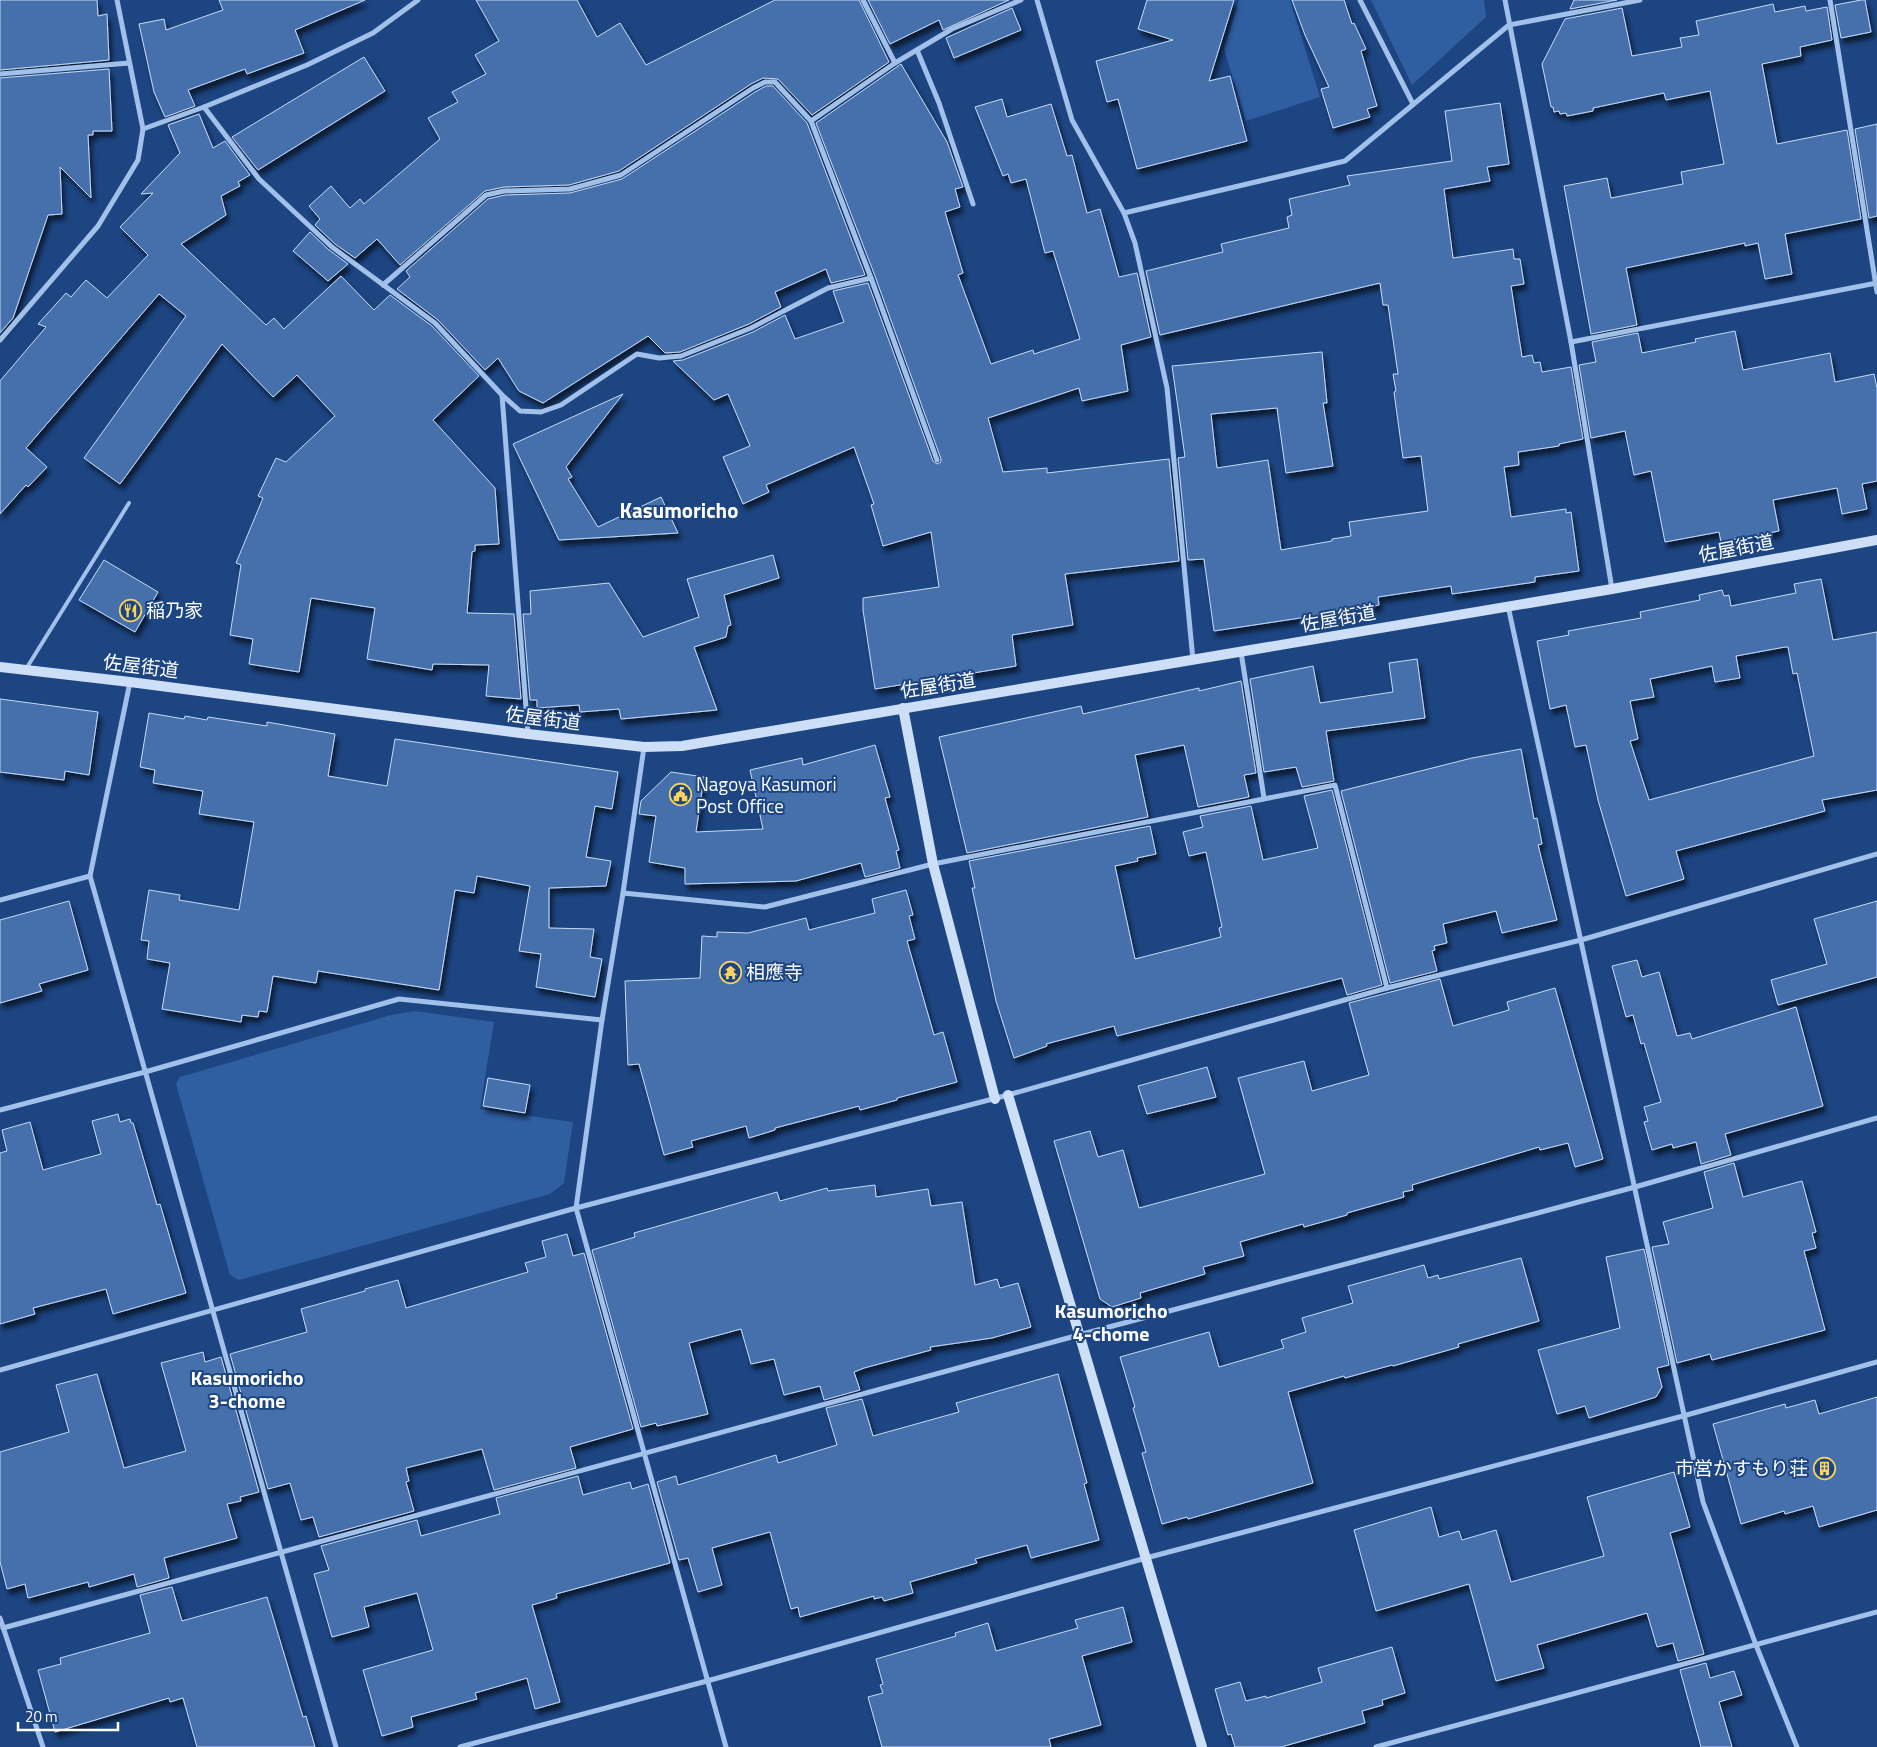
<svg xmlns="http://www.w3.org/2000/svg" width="1877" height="1747" font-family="'Titillium Web','Noto Sans JP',sans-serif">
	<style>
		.green { fill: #2f5ea1 }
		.building { fill: #446fab; stroke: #c6dbf7; fill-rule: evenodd; filter: url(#shadow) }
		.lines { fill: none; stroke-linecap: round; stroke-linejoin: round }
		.lane { stroke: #a1c0ea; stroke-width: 4 }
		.street { stroke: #a1c0ea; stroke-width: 5 }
		.secondary { stroke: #cddef7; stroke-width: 10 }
		.labels { text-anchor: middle; stroke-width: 4; stroke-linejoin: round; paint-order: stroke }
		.street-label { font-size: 19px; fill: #fff; stroke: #1c4582 }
		.poi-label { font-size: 19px; fill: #fff; stroke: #1c4582; text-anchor: start }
		.neighbourhood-label { font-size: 20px; font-weight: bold; fill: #fff; stroke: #1c4582 }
		.quarter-label { font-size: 21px; font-weight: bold; fill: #fff; stroke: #1c4582 }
	</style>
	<defs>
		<filter id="shadow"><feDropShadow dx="3" dy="5.5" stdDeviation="2.5" flood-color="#0009"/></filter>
	</defs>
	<rect width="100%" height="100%" fill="#1c4582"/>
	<g class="green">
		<path d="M1239,0H1290L1320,97L1246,121L1224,49Z"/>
		<path d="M1371,0H1484L1486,17L1412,85Z"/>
		<path d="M415,1011L494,1022L480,1109L573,1122L564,1183L550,1194L239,1280L230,1275L176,1084L180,1077L391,1015Z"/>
	</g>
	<g class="building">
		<path d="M0,0H97L98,16L107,14L109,60L0,70Z"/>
		<path d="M219,0H365L295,30L304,53L247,74L245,69L188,90L195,106L165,117L154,92L139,24L164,19L166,30L223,10Z"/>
		<path d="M476,0H577L597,37L620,23L646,65L775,0H859L889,62L812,115L778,79L763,78L751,84L619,171L569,185L504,187L485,191L400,265L377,239L355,258L335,244L315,225L320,219L309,206L331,186L350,208L360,199L364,204L440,139L428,118L458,102L452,92L486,74L475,55L499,41Z"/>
		<path d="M868,0H1009L943,30L939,20L890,44Z"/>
		<path d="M1147,0H1234L1209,81L1230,76L1247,141L1137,169L1118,99L1107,102L1096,61L1173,40L1138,29Z"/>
		<path d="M1292,0H1344L1352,24L1354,23L1366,49L1361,51L1377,106L1367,109L1370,117L1333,128L1321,89L1329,87L1305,35Z"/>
		<path d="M1574,0H1617L1570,9Z"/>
		<path d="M1861,0H1865L1871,32L1841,38L1835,5Z"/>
		<path d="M1773,4L1775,12L1805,6L1806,11L1827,7L1832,40L1800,47L1801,56L1762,64L1777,144L1847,130L1861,219L1785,234L1792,274L1765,279L1758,243L1745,246V243L1626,268L1637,325L1591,334L1564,186L1607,178L1611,198L1683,184L1681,172L1724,164L1710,91L1666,100L1664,93L1593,108V111L1567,116L1566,113L1560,114L1559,111L1554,112L1553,107H1551L1542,64L1565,19L1622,8L1632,56L1682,47L1680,38L1699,35L1696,21Z"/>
		<path d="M1012,8L1021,30L954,58L946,38Z"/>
		<path d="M364,57L385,91L258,170L232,137Z"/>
		<path d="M901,64L947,142L963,187L955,189L960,207L945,212L963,273L958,275L991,364L1033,350L1034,354L1080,339L1053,251L1045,253L1026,179L1011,183L1008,174L1003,176L975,107L1002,99L1007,117L1051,104L1067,156L1072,155L1087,213L1100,209L1119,277L1137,273L1151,337L1121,345L1128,391L1082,401L1079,388L988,418L1003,472L1047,468V473L1169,459L1179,561L1065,574L1073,625L1012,635L1016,666L875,689L863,610V598L939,587L931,532L883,546L871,505L874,504L854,447L766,485L769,492L743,504L723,457L750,446L728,394L714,400L673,361L683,360L753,332L785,315L795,339L844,322L833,291L868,283L933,461L937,464L941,462V459L875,276L816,123Z"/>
		<path d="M109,69L112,131H93V135H88L91,198L60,167L62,214L48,215L13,318L0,333V78Z"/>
		<path d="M766,86H773L807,123L865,275L831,283L826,269L775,292L781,307L749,324L680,352L665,353L648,336L543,403L519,391L498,358L485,370L438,320L397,289L410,277L406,271L488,199L505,195L570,193L622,179L755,92Z"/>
		<path d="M1500,103L1509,164L1487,167L1490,181L1444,189L1453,258L1513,249L1514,259H1520L1524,284L1511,286L1522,357L1532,355L1534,363L1540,362L1542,372L1571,367L1583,439L1559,444V446L1518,452L1519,465L1504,467L1511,517L1566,509V513L1571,512L1579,571L1535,577V582L1452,594L1451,586L1378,597L1379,605L1360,609L1214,631L1204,559L1188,560L1178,458L1185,457L1172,366L1322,352L1327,403H1323L1333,466L1286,473L1277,408L1211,414L1217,468L1268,460L1281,550L1332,541V539L1351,536L1349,522L1428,511L1421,456L1403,458L1394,392L1396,391L1393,374H1398L1388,305H1383L1380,283L1160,335L1146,271L1223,252L1221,244L1289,228L1287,217L1292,215L1289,199L1350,185L1347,176L1452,161L1445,111Z"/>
		<path d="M199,114L213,148L225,141L250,175L238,182L240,186L221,196L226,215L181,244L266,325L274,318L284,329L341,276L374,310L390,295L432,326L479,376L433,420L495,488L499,544L475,545V551L472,552L467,613L514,614L521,699L486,696L489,665L433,664L432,670L367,659L375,608L311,598L299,672L249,664L253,639L230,635L241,565L236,563L263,498L258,496L276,458L286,462L335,416L297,375L273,397L222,344L120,484L84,458L186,316L159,294L26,448L47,467L28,487L26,485L0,514V381L46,327L38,324L66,293L71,297L86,280L107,298L148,255L120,227L153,193L141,194L180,153L168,125Z"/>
		<path d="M1877,124V216L1869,218L1855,129Z"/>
		<path d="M310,232L329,250L348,264L328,281L293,251Z"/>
		<path d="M1735,331L1743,370L1830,353L1835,382L1874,374L1877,388V481L1862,484L1867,509L1842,514L1837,488L1773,500L1779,531L1721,542L1719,532L1665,542L1651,471L1634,475L1625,431L1591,438L1579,365L1596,362L1592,342L1638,333L1642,353L1696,342L1695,339Z"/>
		<path d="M623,394L566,467L572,477L568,479L598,527L661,497L678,533L559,540L513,444Z"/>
		<path d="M773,555L779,578L724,595L731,625L728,626L726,637L694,647L717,710L621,719L619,709L580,712L579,705L537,708V700H530L523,614H531L530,591L609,583L643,637L699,617L687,579Z"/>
		<path d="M104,560L158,592L135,632L79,600Z"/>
		<path d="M1821,579L1833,640L1877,632V790L1822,800L1825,811L1676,851L1684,879L1626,896L1598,800L1586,745L1575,747L1566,705L1550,709L1537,641L1569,635L1568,631L1641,618L1640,612L1700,600L1699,595L1722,590L1724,596L1729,595L1731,606L1796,593L1794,584ZM1785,647H1788L1793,674L1797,673L1814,756L1649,800L1630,741L1638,739L1630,701L1654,697L1650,679L1712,666L1715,682L1740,678L1736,656Z"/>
		<path d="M1417,659L1425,718L1326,731L1334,781L1302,787L1296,767L1264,772L1250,679L1313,666L1320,703L1393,692L1389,663Z"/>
		<path d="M1241,681L1256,773L1244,775L1249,797L1198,807L1184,745L1135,755L1148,817L967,853L939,737L1081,706L1083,714L1199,688V691Z"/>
		<path d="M0,699L98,712L89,775L65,771L64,780L0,772Z"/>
		<path d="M149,713L184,719L185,716L207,720L208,717L267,726V722L335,734L328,776L387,786L395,739L618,772L612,809L595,806L586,857L611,861L606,886L549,888V928L594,929L590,957L602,959L595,997L536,987L541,954L519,951L530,886L477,876L474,893L455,890L439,990L318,971L316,983L273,976L267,1012L259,1011L258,1017L242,1015L241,1022L162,1009L170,963L147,959L149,941L141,940L149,890L180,895L179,900L239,910L254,822L199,814L203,791L153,783L155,770L140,767Z"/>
		<path d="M875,745L890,797L885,798L899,850L896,851L900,868L865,877L861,863L796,881L685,884V868L649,862L656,816L639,814L641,801L671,772L704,777L696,832L763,829L750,770L802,758L803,765Z"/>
		<path d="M1521,749L1534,819L1537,818L1542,844L1538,845L1557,920L1502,933L1496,911L1443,924L1447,943L1434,946L1435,950L1432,951L1437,971L1390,983L1341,791L1472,758Z"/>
		<path d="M1332,790L1382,985L1347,995L1342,978L1117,1036L1114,1026L1046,1044L1047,1046L1014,1058L996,1001L972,888H975L969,861L1150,826L1156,854L1137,858L1138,861L1115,866L1135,959L1221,937L1219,928L1222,927L1206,852L1189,856L1183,832L1203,827L1200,816L1251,806L1263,860L1318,848L1304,796Z"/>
		<path d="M906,890L913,915L909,916L915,939L907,941L934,1035L943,1032L957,1082L897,1098V1100L860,1110L859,1106L775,1128V1130L749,1138L746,1126L691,1141L693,1147L664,1155L639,1064L628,1065L625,981L700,978L702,936L717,937V932L748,933L806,918L809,930L875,913L872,899Z"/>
		<path d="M69,901L88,970L39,984L42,991L0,1003V920Z"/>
		<path d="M1877,901V977L1778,1005L1771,980L1827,964L1814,919Z"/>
		<path d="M1637,960L1642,977L1659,972L1677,1036L1690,1033L1692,1039L1796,1007L1823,1106L1725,1134L1731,1155L1701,1164L1696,1142L1673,1148L1672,1144L1652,1150L1644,1122L1648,1121L1644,1107L1661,1102L1644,1043L1641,1044L1633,1015L1626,1017L1612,966Z"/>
		<path d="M1440,979L1453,1026L1509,1010L1507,1002L1555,988L1603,1159L1575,1167L1568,1143L1540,1150L1539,1147L1412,1185L1413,1190L1403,1192L1404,1197L1347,1213V1215L1304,1227L1303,1224L1240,1242L1244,1256L1203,1267L1205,1274L1140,1293L1141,1298L1112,1307L1100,1299L1054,1141L1090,1131L1098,1157L1123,1150L1139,1208L1265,1174L1238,1078L1304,1061L1312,1091L1369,1075L1349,1003Z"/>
		<path d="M1207,1067L1216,1097L1147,1114L1138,1086Z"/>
		<path d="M488,1078L530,1085L525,1113L483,1106Z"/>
		<path d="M118,1114L120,1122L130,1119L131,1123H133L157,1205L160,1204L186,1293L113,1314L106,1289L33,1308L35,1314L0,1324V1153L7,1151L2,1130L30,1122L43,1170L101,1154L92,1121Z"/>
		<path d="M1734,1163L1743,1197L1802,1181L1816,1232L1812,1233L1816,1248L1804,1251L1825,1330L1712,1360L1710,1354L1677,1363L1652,1247L1669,1244L1663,1222L1713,1208L1704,1172Z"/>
		<path d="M875,1185L876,1197L928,1189L931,1206L962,1202L975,1285L997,1279L1000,1288L1018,1283L1031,1327L992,1338L930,1347L931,1350L864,1368L854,1372L860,1390L824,1400L820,1386L784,1395L774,1359L751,1364L741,1329L689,1343L708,1414L657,1426L656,1423L641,1427L592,1250L635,1237L634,1233L777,1192L780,1201L827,1188L828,1191Z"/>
		<path d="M567,1234L573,1256L584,1253L633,1429L570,1447L576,1468L494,1490L482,1449L406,1468L409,1481L406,1482L414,1511L319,1537L313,1517L301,1520L290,1483L268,1489L230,1354L307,1332L301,1309L365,1291V1289L398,1280L406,1308L528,1272L525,1263L546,1257L542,1241Z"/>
		<path d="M1644,1249L1669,1365L1657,1368L1662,1387L1656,1397L1589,1418L1585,1406L1557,1414L1538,1350L1620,1328L1606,1257Z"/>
		<path d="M1521,1258L1539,1321L1458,1344L1459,1347L1393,1366L1392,1365L1345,1378L1344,1376L1288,1392L1313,1483L1188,1519L1187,1517L1162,1524L1142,1453L1146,1452L1133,1408L1135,1407L1120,1357L1209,1332L1219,1367L1284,1348L1281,1340L1306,1332L1302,1318L1353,1303L1348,1286L1424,1265L1428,1278L1438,1275L1439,1279Z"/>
		<path d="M203,1352L205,1362L221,1357L259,1492L240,1497L241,1501L227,1504L237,1538L164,1558L169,1578L137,1587L134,1574L89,1587L88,1582L28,1598L25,1584L7,1589L0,1562V1452L69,1432L56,1385L97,1374L124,1468L186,1451L161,1363Z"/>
		<path d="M1058,1374L1087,1483L1084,1484L1099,1540L1031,1558L1027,1545L975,1559L977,1563L910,1582L913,1593L884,1601L882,1597L874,1599V1596L800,1617L798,1607L791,1609L770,1532L712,1548L722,1585L698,1592L688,1558L679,1560L657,1482L676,1476L678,1485L776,1455L778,1463L837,1445L826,1408L862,1399L873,1436L959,1412L956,1403Z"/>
		<path d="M1877,1397V1510L1819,1527L1813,1506L1785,1514L1784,1511L1741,1524L1713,1424L1785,1404L1786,1408L1815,1400L1819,1414Z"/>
		<path d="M1674,1472L1690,1527L1670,1533L1704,1654L1678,1661L1673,1643L1657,1647L1647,1613L1537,1645L1544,1668L1496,1681L1469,1584L1376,1611L1354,1530L1431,1507L1439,1537L1459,1531L1462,1540L1496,1530L1511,1582L1604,1556L1587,1497Z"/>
		<path d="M578,1476L583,1495L630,1482L632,1489L648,1484L670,1563L556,1594L557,1598L532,1605L560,1702L535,1709L527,1678L475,1693L477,1699L411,1717L413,1727L382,1736L363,1670L433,1650L417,1593L364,1607L369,1627L332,1637L314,1574L329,1570L321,1546L417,1520L421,1536L500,1514L496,1498Z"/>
		<path d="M172,1587L182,1621L267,1597L303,1717L306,1716L315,1747H197L183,1698L170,1702L169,1698L55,1732L38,1670L61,1664L60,1658L150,1633L140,1595Z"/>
		<path d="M1123,1607L1132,1642L1082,1656L1101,1725L1049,1739L1051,1747H882L868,1697L883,1693L880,1685L883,1684L876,1659L956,1636L955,1633L988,1623L996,1651L1078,1628L1075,1620Z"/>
		<path d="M1392,1647L1405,1693L1382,1700L1383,1705L1362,1711L1365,1723L1281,1747H1235L1231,1734L1228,1735L1215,1689L1240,1682L1246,1701L1266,1696V1698L1322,1682L1318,1668Z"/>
		<path d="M1706,1663L1710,1678L1734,1671L1742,1695L1719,1702L1732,1747H1701L1680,1670Z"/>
	</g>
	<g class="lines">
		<path class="lane" d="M26,669L129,503"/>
		<g class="street">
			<path d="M117,0L143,129"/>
			<path d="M863,0L895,63"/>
			<path d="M1037,0L1072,120L1124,213L1135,243L1167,388L1193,660"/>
			<path d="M1360,0L1413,104"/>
			<path d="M1505,0L1571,342L1612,589"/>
			<path d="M1830,0L1877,292"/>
			<path d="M917,50L939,103L973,204"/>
			<path d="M0,74L129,63"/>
			<path d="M204,107L259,179L332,247L435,323L502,395L520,411L541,412L561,405L637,354L659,358L681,356L751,328L828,288L871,278"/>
			<path d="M811,121L871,278L937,460"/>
			<path d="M1124,213L1345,161L1509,25L1640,0"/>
			<path d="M383,285L486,195L504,191L570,189L621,175L753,88L765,82H775L811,121L895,63L952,29L1021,0"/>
			<path d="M0,340L98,226L138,160L143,129L204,107L307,65L373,33L418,0"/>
			<path d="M1571,342L1877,283"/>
			<path d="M502,395L528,734"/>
			<path d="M1508,606L1703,1502L1756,1645L1797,1747"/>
			<path d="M1241,652L1264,798"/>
			<path d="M130,682L90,876L336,1747"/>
			<path d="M644,747L623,893L602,1020L576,1208L726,1747"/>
			<path d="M623,893L765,907L933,864L1335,785L1387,988"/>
			<path d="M0,900L90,876"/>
			<path d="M0,1110L145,1072L399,999L602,1020"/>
			<path d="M0,1370L576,1208L1008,1095L1387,988L1581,940L1877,854"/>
			<path d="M0,1618L43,1747"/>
			<path d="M3,1628L1079,1335L1635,1187L1877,1118"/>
			<path d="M460,1747L707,1681L1146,1558L1683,1416L1877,1362"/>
			<path d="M1376,1747L1877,1612"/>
		</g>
		<g class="secondary">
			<path d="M0,667L130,682L528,734L644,747L682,746L1612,589L1877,540"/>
			<path d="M903,708L933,864L995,1099"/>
			<path d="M1008,1095L1202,1747"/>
		</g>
	</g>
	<defs>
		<symbol id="restaurant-ring" viewBox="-11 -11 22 22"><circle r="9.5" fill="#1c4582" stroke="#fad35f" stroke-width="1.5"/><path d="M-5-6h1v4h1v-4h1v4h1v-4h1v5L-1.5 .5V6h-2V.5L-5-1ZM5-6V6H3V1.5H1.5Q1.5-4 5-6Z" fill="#fad35f"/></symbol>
		<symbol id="civic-ring" viewBox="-11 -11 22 22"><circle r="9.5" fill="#1c4582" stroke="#fad35f" stroke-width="1.5"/><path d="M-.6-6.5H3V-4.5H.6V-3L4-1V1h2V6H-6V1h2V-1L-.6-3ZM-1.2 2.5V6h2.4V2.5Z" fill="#fad35f"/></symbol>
		<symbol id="temple-ring" viewBox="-11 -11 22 22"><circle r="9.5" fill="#1c4582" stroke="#fad35f" stroke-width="1.5"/><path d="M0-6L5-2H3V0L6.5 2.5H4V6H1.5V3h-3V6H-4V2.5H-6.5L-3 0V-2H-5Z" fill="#fad35f"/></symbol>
		<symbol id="building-ring" viewBox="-11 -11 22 22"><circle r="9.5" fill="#1c4582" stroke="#fad35f" stroke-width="1.5"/><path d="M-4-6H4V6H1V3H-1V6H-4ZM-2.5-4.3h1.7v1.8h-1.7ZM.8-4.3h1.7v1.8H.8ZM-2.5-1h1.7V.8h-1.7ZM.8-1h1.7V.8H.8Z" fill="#fad35f"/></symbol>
	</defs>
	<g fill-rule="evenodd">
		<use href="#restaurant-ring" x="118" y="598" width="25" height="25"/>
		<use href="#civic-ring" x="668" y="782" width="25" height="25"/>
		<use href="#temple-ring" x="718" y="960" width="25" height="25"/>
		<use href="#building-ring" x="1812" y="1456" width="25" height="25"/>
	</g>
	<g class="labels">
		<g class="street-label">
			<text transform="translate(1736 548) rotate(-11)" y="7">佐屋街道</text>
			<text transform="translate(1338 618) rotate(-10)" y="7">佐屋街道</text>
			<text transform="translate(141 666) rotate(7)" y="7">佐屋街道</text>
			<text transform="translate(938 685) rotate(-9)" y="7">佐屋街道</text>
			<text transform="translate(543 718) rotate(7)" y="7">佐屋街道</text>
		</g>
		<g class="poi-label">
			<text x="146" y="617">稲乃家</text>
			<text x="696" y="791">Nagoya Kasumori<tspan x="696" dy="22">Post Office</tspan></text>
			<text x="746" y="979">相應寺</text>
			<text x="1808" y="1475" text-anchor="end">市営かすもり荘</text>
		</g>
		<g class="neighbourhood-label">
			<text x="1111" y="1318">Kasumoricho<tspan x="1111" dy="23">4-chome</tspan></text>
			<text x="247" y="1385">Kasumoricho<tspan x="247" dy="23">3-chome</tspan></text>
		</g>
		<g class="quarter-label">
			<text x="679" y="518">Kasumoricho</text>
		</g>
	</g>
	<path d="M18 1722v8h100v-8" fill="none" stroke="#ffffff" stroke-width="2.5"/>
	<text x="25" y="1722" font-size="15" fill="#ffffff" stroke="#1c4582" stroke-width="4" paint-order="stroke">20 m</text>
</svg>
